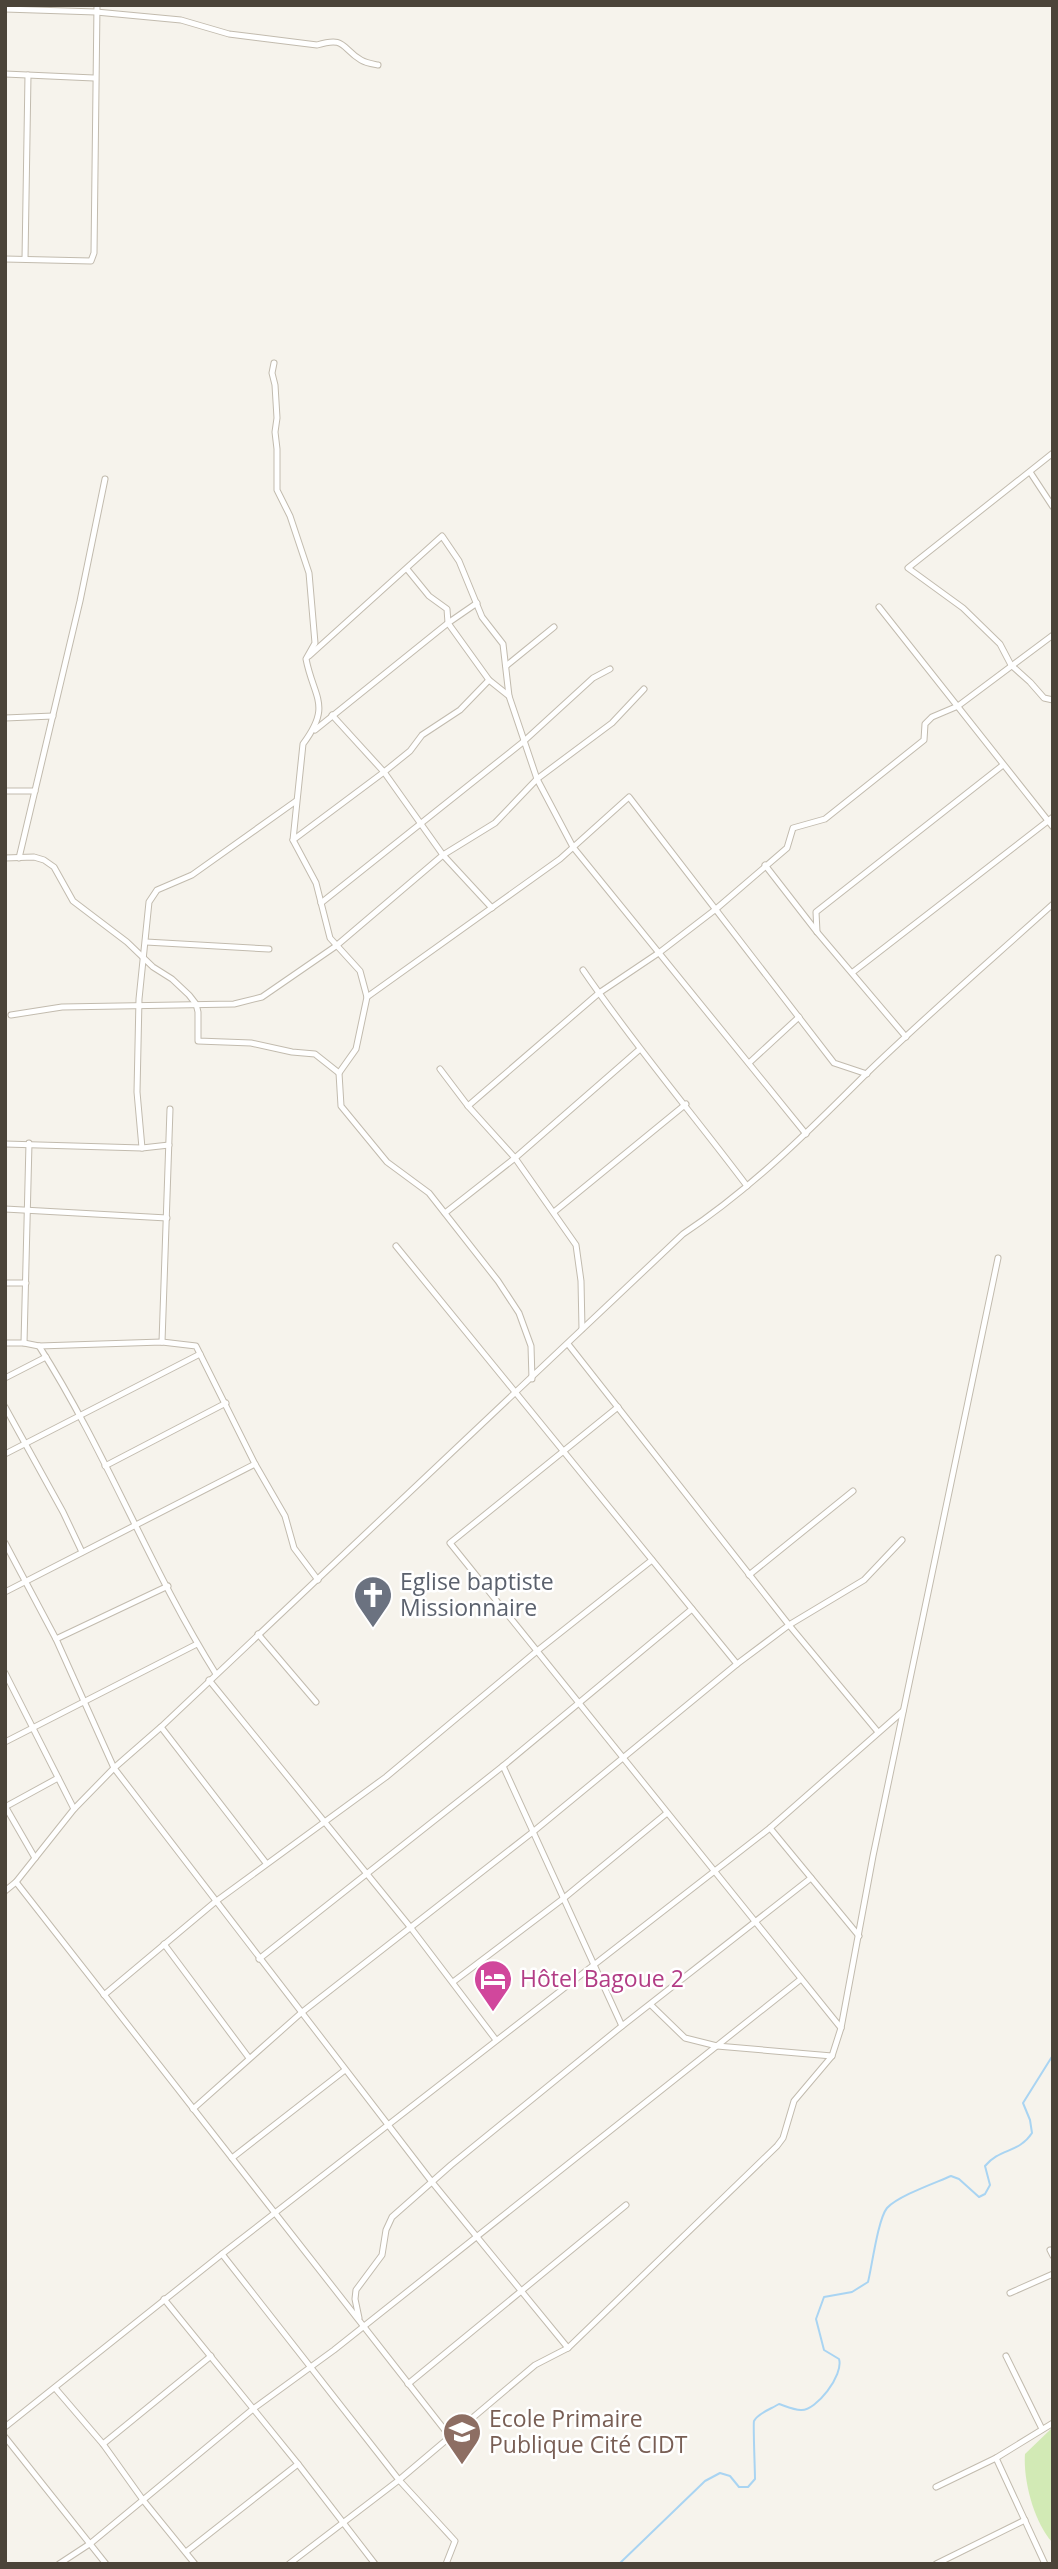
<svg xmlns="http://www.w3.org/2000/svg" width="1058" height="2569" font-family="'Open Sans',sans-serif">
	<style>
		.green { fill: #d2eab5 }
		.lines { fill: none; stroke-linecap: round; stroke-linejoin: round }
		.stream { stroke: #a9d4f2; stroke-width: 2 }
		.street-casing { stroke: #c2bbae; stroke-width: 7 }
		.street { stroke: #fff; stroke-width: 5 }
		.labels { text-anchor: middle; stroke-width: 5; stroke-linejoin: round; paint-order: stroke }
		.worship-label { font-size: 23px; fill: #5b616d; stroke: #fff; text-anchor: start }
		.hotel-label { font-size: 23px; fill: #b23c85; stroke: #fff; text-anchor: start }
		.education-label { font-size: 23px; fill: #785e54; stroke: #fff; text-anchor: start }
	</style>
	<rect width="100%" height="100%" fill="#f6f3ec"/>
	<path class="green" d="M1053,2427V2543C1034,2523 1023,2480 1025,2454Z"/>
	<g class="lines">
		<path class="stream" d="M619,2564L705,2481L720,2473L730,2476L739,2487H748L755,2479C755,2470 753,2424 754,2421C758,2413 771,2409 779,2404C785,2406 794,2410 801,2410C816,2411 844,2375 839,2359L824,2350L816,2319L824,2297L852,2292L868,2282C872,2266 878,2219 887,2208C898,2196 935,2183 951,2176L959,2179L979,2197L985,2194L990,2185L985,2166C1000,2148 1019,2153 1032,2133L1030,2120L1023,2103L1053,2055"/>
		<defs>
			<g id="street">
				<path d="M5,9L96,12L181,20L229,34L317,45C346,36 341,48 361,60C366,63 373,64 378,65"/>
				<path d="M5,74L94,78"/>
				<path d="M5,259L91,261L94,253L97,5"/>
				<path d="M25,259L28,75"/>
				<path d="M274,363L272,373L275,385L277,418L275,432L277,449V490L290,516L309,573L315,643L306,659C314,699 332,705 303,744L293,840L316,883L330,938L360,971L367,997L356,1049L339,1073L341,1106L387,1162L429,1193L498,1281L519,1313L531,1346L532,1379"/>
				<path d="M1053,453L908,568L963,608L1000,644L1011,665L1030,682L1044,698L1053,700"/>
				<path d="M1030,472L1053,507"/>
				<path d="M407,569L429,596L447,609L448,623L489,680L509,696L537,779L573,847L806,1134"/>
				<path d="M879,607L1053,827"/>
				<path d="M309,656L442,536L459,561L482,617L503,644L509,696"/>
				<path d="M506,666L554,627"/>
				<path d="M332,715L384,772L443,855L492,908"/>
				<path d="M5,718L53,716"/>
				<path d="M315,730L448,623L477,603"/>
				<path d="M5,791H35"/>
				<path d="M293,840L384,772L410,751L422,735L460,710L489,680"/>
				<path d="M5,858L34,857L44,860L54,867L73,901L127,942L153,967L172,979L189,995L196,1004L198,1012V1041L251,1043L292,1052L315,1054L339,1073"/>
				<path d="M19,858L80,601L105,479"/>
				<path d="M765,865L817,932L906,1037"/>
				<path d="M321,903L523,742L593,678L610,669"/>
				<path d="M817,932L816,912L1003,765"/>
				<path d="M146,942L269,949"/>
				<path d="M583,970C634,1045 693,1114 747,1186"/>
				<path d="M853,972L1053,817"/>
				<path d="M367,997L560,859L629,797L834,1063L867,1074"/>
				<path d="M11,1015L62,1007L234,1004L262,997L336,946L443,855L495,823L537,779L612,723L644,689"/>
				<path d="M749,1063L799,1017"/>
				<path d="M440,1069L468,1106L515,1158L576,1245L581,1281L582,1329"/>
				<path d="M468,1106L599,993L660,952L716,909L787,848L793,828L825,819L924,740L925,724L932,717L958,706L1053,635"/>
				<path d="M5,1144L142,1148L169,1145"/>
				<path d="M142,1148L137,1092L139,999L149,902L157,890L192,875L296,801"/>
				<path d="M5,1209L167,1218"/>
				<path d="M554,1212L686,1104"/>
				<path d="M445,1213L515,1158L640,1049"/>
				<path d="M396,1246L737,1664"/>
				<path d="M5,1283H26"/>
				<path d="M162,1342L170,1109"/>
				<path d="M5,1343H24L39,1346L162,1342L196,1346L255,1464L285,1516L294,1548L318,1580"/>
				<path d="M24,1343L29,1143"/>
				<path d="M568,1344L789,1625L878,1732"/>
				<path d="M39,1346C106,1451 150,1569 216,1674"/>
				<path d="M5,1378L46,1357"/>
				<path d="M5,1407L63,1512L82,1552"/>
				<path d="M618,1407L450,1543L841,2028"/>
				<path d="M5,1454L200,1354"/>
				<path d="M105,1466L226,1403"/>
				<path d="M5,1543L56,1639L114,1768L432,2182L568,2348"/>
				<path d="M749,1575L853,1491"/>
				<path d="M5,1592L255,1464"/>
				<path d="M258,1634L316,1702"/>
				<path d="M56,1639L168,1586"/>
				<path d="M5,1673L74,1809"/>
				<path d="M209,1680L411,1928L496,2040"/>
				<path d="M161,1727L266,1863"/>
				<path d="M5,1742L197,1644"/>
				<path d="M503,1766L622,2026"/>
				<path d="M5,1806L35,1858"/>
				<path d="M5,1807L58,1778"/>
				<path d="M770,1828L859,1936"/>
				<path d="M16,1882L451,2438"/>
				<path d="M5,1891L16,1882L74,1809L114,1768L161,1727L683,1234C751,1189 809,1131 867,1073C927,1015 991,960 1053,904"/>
				<path d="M164,1944L249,2058"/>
				<path d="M259,1959L503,1766L692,1609"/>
				<path d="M453,1982L564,1898L667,1813"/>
				<path d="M104,1995L215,1902L386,1777L537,1651L652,1560"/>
				<path d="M651,2005L685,2038L717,2046L832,2056"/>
				<path d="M193,2109L301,2013L534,1831L737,1664L789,1625L864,1580L902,1540"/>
				<path d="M232,2158L345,2070"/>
				<path d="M1050,2250L1053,2256"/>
				<path d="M222,2254L399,2480L455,2541L446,2564"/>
				<path d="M1010,2293L1053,2274"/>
				<path d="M164,2299L298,2464L375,2564"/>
				<path d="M359,2318L355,2299L356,2290L382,2255L386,2230L392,2217L451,2165L622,2026L811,1878"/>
				<path d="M1006,2356L1042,2429"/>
				<path d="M408,2384L626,2205"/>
				<path d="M55,2388L103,2444L143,2500L195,2564"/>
				<path d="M5,2427L222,2254L770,1828L903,1711"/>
				<path d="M5,2437L106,2564"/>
				<path d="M103,2444L211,2356"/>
				<path d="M996,2458L1045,2564"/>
				<path d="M936,2487L996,2458L1053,2423"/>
				<path d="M186,2552L298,2464"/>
				<path d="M59,2564L91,2543L253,2409L334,2350L801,1979"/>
				<path d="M289,2564L399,2480L535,2365L568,2348L777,2146L783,2138L794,2101L832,2056L841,2028L873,1856L998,1258"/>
				<path d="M936,2564L1025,2520"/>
			</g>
		</defs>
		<use href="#street" class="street-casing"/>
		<use href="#street" class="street"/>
	</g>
	<defs>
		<symbol id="church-pin" viewBox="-11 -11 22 30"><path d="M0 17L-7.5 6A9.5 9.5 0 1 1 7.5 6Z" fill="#6b7280" stroke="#fff"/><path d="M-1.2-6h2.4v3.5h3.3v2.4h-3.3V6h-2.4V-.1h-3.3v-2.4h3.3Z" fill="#fff"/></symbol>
		<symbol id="hotel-pin" viewBox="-11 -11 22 30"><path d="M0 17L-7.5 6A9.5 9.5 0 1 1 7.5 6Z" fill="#d1479c" stroke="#fff"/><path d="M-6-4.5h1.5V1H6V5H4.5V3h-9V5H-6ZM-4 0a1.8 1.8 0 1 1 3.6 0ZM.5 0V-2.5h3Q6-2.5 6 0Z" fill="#fff"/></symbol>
		<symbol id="school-pin" viewBox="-11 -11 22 30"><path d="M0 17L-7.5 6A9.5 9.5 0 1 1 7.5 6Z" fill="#8d6e63" stroke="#fff"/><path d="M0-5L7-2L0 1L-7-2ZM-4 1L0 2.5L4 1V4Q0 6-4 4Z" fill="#fff"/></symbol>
	</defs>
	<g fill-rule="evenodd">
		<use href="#church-pin" x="351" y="1573" width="44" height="60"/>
		<use href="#hotel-pin" x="471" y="1957" width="44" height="60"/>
		<use href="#school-pin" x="440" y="2410" width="44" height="60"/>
	</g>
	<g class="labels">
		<g class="worship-label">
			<text x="400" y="1590">Eglise baptiste<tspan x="400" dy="26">Missionnaire</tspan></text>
		</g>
		<g class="hotel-label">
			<text x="520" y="1987">Hôtel Bagoue 2</text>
		</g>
		<g class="education-label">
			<text x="489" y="2427">Ecole Primaire<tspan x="489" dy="26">Publique Cité CIDT</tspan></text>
		</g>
	</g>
	<rect width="1058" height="2569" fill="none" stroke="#4b4439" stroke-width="14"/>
</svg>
